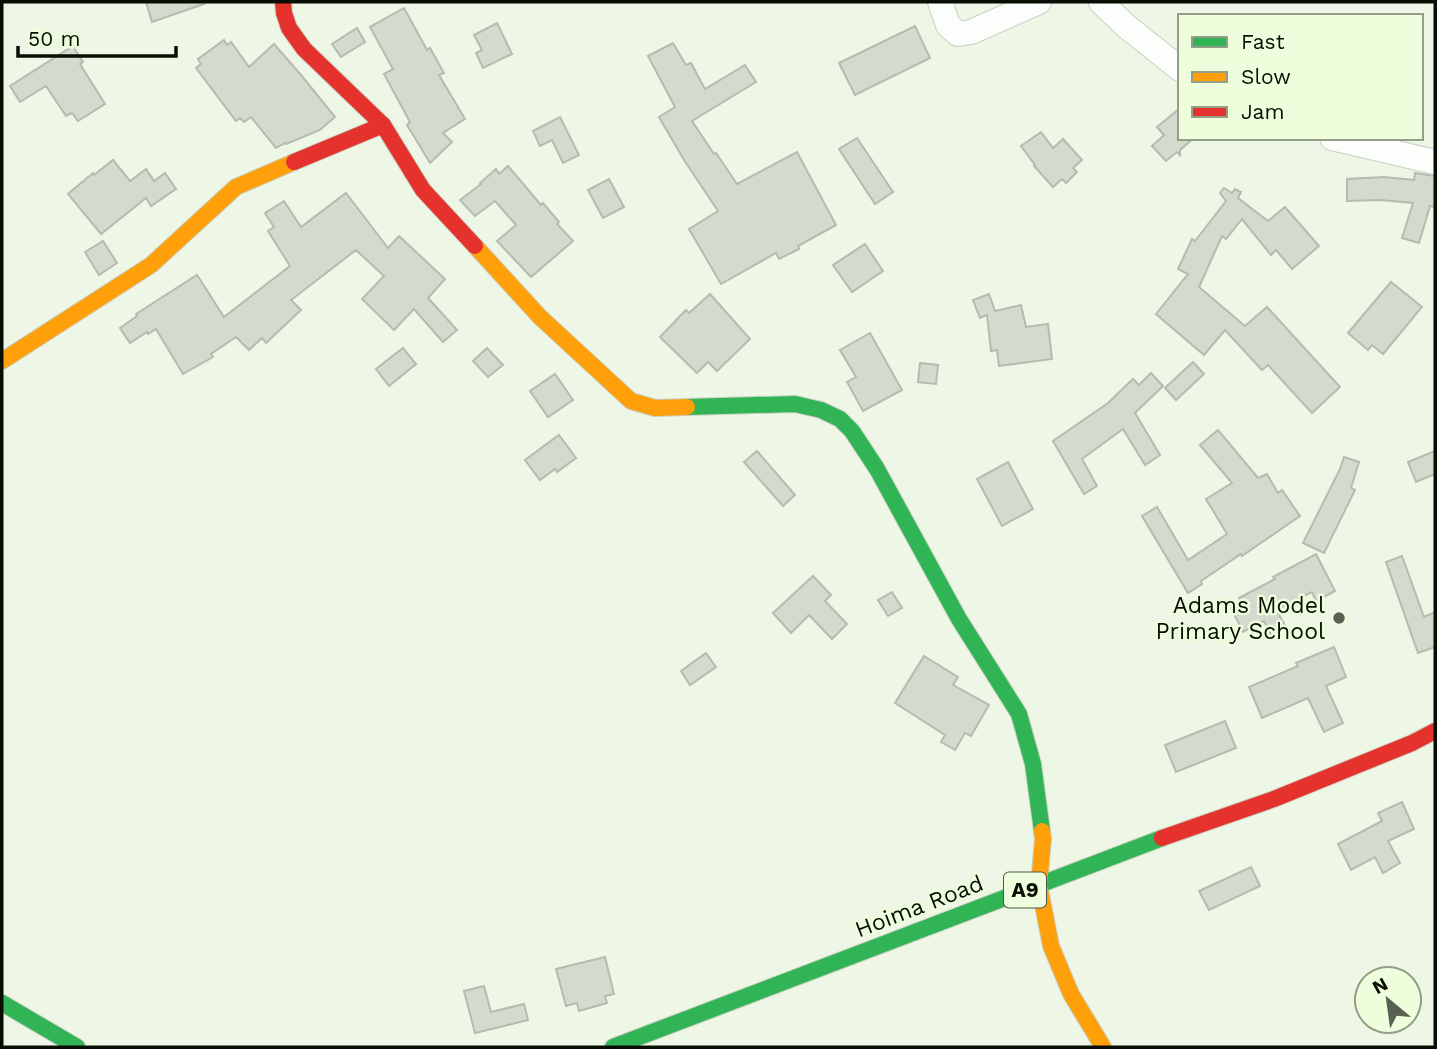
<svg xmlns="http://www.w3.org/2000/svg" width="1437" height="1049" font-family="'Work Sans',sans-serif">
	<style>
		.building { fill: #d4dacd; stroke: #b5bbae; stroke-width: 2 }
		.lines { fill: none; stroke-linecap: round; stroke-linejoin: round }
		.street-casing { stroke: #c9d0c2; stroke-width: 26 }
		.fast-casing { stroke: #c9d0c2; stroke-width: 18 }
		.slow-casing { stroke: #c9d0c2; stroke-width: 18 }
		.jam-casing { stroke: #c9d0c2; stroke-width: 18 }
		.street { stroke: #fcfefb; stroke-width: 24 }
		.fast { stroke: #30b455; stroke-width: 16 }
		.slow { stroke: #ff9f0a; stroke-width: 16 }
		.jam { stroke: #e5322d; stroke-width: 16 }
		.poi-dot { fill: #595f53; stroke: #eefedd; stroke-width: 2.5 }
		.labels { text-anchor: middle; stroke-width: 5; stroke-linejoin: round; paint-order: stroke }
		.shield { fill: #eefedd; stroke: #4e5645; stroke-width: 2 }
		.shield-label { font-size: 21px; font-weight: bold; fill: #090e04 }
		.poi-label { font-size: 23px; fill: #090e04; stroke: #eefedd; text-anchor: end }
		.street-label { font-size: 23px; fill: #090e04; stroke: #eefedd }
	</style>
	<rect width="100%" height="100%" fill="#eef6e5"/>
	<g class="building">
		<path d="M146,2H204V4L152,22Z"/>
		<path d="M404,8L427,50L430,48L444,73L439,75L465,119L443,133L452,142L430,163L407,125L410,122L384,74L393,69L370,27Z"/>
		<path d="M497,23L512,54L483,68L476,53L482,50L474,35Z"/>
		<path d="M915,26L930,58L855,95L839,63Z"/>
		<path d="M357,28L365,42L341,57L332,44Z"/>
		<path d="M224,40L227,45L231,42L249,67L274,44L301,75L335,117L320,130L286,144L285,143L276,148L251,117L244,122L240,118L236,121L196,68L201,64L198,59Z"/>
		<path d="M673,43L686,65L691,63L705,89L745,65L756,82L692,121L714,154L716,153L737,184L797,152L836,225L798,246L799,249L779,259L776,253L721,284L689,229L718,211L684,160L659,117L675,107L648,56Z"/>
		<path d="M73,46L83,62L80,64L105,104L78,121L72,113L66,116L46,86L20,102L10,86Z"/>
		<path d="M1180,108V138H1194L1180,150V155L1177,152L1166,161L1152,146L1164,135L1157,127Z"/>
		<path d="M560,117L579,155L563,163L552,140L540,146L533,131Z"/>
		<path d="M1041,132L1053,148L1063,139L1082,160L1073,168L1077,172L1066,183L1062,179L1053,187L1034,166L1035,165L1021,146Z"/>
		<path d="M857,138L893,192L875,204L839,149Z"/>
		<path d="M113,160L130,181L146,169L154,181L165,173L176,189L151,206L146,198L101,234L68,194L93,173L94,175Z"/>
		<path d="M508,166L541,205L543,203L559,222L557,224L573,241L531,277L497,241L516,225L495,201L475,216L460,200L481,184L480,183L496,169L499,174Z"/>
		<path d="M1415,173L1435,176V207L1430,206L1419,243L1402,238L1413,203L1380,200L1347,201V179L1384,177L1414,180Z"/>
		<path d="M609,179L624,207L603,218L588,190Z"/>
		<path d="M1224,188L1232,193L1235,189L1241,192L1238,198L1268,221L1285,207L1319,246L1292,269L1276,250L1271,255L1242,219L1226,239L1222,236L1199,287L1245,326L1267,307L1340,387L1312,413L1268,365L1262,370L1225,330L1204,355L1156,314L1188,274L1178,269L1192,239L1195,241L1226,201L1220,193Z"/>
		<path d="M346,193L388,248L399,236L445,279L428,298L457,330L443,342L414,309L394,330L362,299L384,276L356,250L291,300L301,310L266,343L262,338L249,350L236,337L211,354L213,357L183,374L156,329L148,334L147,332L130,343L120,328L137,316L136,314L197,275L224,317L290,266L268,231L274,227L265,213L284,201L301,227Z"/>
		<path d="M103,241L117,263L99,275L85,252Z"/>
		<path d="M865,244L883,271L852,292L833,265Z"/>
		<path d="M1391,282L1422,307L1383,354L1372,345L1368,350L1348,333Z"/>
		<path d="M710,294L750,339L717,371L708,362L697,373L660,337L686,310L689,313Z"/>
		<path d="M989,294L995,311L1021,305L1026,327L1048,324L1052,359L999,366L997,350L991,351L987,315L980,318L973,300Z"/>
		<path d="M870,333L902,390L863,411L847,382L856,377L840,350Z"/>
		<path d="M403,348L416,364L389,386L376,369Z"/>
		<path d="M487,348L503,365L488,377L473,361Z"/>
		<path d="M1193,362L1204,374L1176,400L1165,388Z"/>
		<path d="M920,363L938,365L936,384L918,382Z"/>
		<path d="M1151,373L1163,386L1135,413L1160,455L1145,465L1123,429L1082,459L1097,486L1084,494L1053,441L1108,403L1133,379L1139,385Z"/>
		<path d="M555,374L573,400L548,417L530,391Z"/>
		<path d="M1218,430L1258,478L1267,474L1278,493L1282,490L1300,516L1242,556L1241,554L1201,581L1202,584L1188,593L1142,516L1157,507L1188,560L1227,534L1206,499L1232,483L1200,445Z"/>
		<path d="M559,435L576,458L557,472L555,469L540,480L525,460Z"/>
		<path d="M757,451L795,495L783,506L744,462Z"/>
		<path d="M1435,451V474L1416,482L1408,462Z"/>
		<path d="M1344,457L1359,462L1351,488L1355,490L1324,553L1303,543L1340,469Z"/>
		<path d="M1008,462L1033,509L1002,526L977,479Z"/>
		<path d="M1316,554L1335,591L1316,601L1312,592L1278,609L1280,612L1278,613L1286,627L1271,635L1264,621L1243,632L1231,608L1242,603L1239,598L1275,579L1273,577Z"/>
		<path d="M1402,556L1424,617L1435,612V647L1418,653L1386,562Z"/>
		<path d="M813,576L831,595L825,601L847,624L832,639L809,615L791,633L773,613Z"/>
		<path d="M892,592L902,608L888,616L878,600Z"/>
		<path d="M1334,647L1346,677L1326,686L1343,723L1324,732L1308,698L1262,718L1249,687L1298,666L1296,663Z"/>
		<path d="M706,653L716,667L690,685L681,671Z"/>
		<path d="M924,656L958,677L953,685L989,705L971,736L965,733L955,750L941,742L945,735L895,703Z"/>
		<path d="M1225,721L1236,748L1176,772L1165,745Z"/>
		<path d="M1402,802L1414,829L1388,841L1400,863L1383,873L1375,857L1351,870L1338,844L1382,821L1378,813Z"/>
		<path d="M1251,867L1260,886L1209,910L1199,891Z"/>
		<path d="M605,957L614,994L605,996L607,1003L579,1011L577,1003L566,1006L556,969Z"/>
		<path d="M484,986L491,1012L524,1004L528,1020L475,1033L464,991Z"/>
	</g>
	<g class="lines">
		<defs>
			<g id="street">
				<path d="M940,2L948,25L958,34L971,32L1039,2"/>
				<path d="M1101,2L1126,26L1180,69"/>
				<path d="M1332,138L1435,162"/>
			</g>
			<g id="fast">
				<path d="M687,407L795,404L821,410L840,419L852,431L877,469L959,619L1019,714L1033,764L1042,831"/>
				<path d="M2,1003L77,1047"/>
				<path d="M613,1047L1162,838"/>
			</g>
			<g id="slow">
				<path d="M475,246L540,317L631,401L655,408L687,407"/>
				<path d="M2,361L151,265L236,187L294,162"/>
				<path d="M1042,831L1043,839L1039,885L1051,946L1071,994L1103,1047"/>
			</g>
			<g id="jam">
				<path d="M283,2L284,13L289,28L304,49L383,125L423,190L475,246"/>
				<path d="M294,162L383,125"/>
				<path d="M1162,838L1274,799L1412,743L1435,731"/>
			</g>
		</defs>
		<use href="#street" class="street-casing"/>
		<use href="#fast" class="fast-casing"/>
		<use href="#slow" class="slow-casing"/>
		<use href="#jam" class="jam-casing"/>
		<use href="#street" class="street"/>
		<use href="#fast" class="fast"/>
		<use href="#slow" class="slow"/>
		<use href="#jam" class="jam"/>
	</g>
	<circle class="poi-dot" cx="1339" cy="618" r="7"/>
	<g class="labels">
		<rect class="shield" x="1004" y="872.5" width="42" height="35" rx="5"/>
		<g class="shield-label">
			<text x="1025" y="897">A9</text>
		</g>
		<g class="poi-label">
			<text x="1325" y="613">Adams Model<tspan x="1325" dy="26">Primary School</tspan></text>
		</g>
		<g class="street-label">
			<text transform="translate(919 906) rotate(-21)" y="8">Hoima Road</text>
		</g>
	</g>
	<rect width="1437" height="1049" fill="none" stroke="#090e04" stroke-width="7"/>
	<rect x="1178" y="14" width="245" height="126" fill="#eefedd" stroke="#929e86" stroke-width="2"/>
	<rect x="1192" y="37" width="35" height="10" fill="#30b455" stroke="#929e86" stroke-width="2"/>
	<text x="1241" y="49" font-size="21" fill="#090e04">Fast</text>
	<rect x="1192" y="72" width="35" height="10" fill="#ff9f0a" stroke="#929e86" stroke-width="2"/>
	<text x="1241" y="84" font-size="21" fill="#090e04">Slow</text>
	<rect x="1192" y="107" width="35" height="10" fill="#e5322d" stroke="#929e86" stroke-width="2"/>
	<text x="1241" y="119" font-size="21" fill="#090e04">Jam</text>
	<g transform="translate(1388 1000) rotate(331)"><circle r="33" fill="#eefedd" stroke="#929e86" stroke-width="2"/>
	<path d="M0-5L12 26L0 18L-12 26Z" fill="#595f53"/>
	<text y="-10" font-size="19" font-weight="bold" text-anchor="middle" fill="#090e04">N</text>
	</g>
	<path d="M18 46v10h158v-10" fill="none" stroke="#090e04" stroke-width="3.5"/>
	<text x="28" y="46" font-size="21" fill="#090e04" stroke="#eefedd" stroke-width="5" paint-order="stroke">50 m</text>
</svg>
